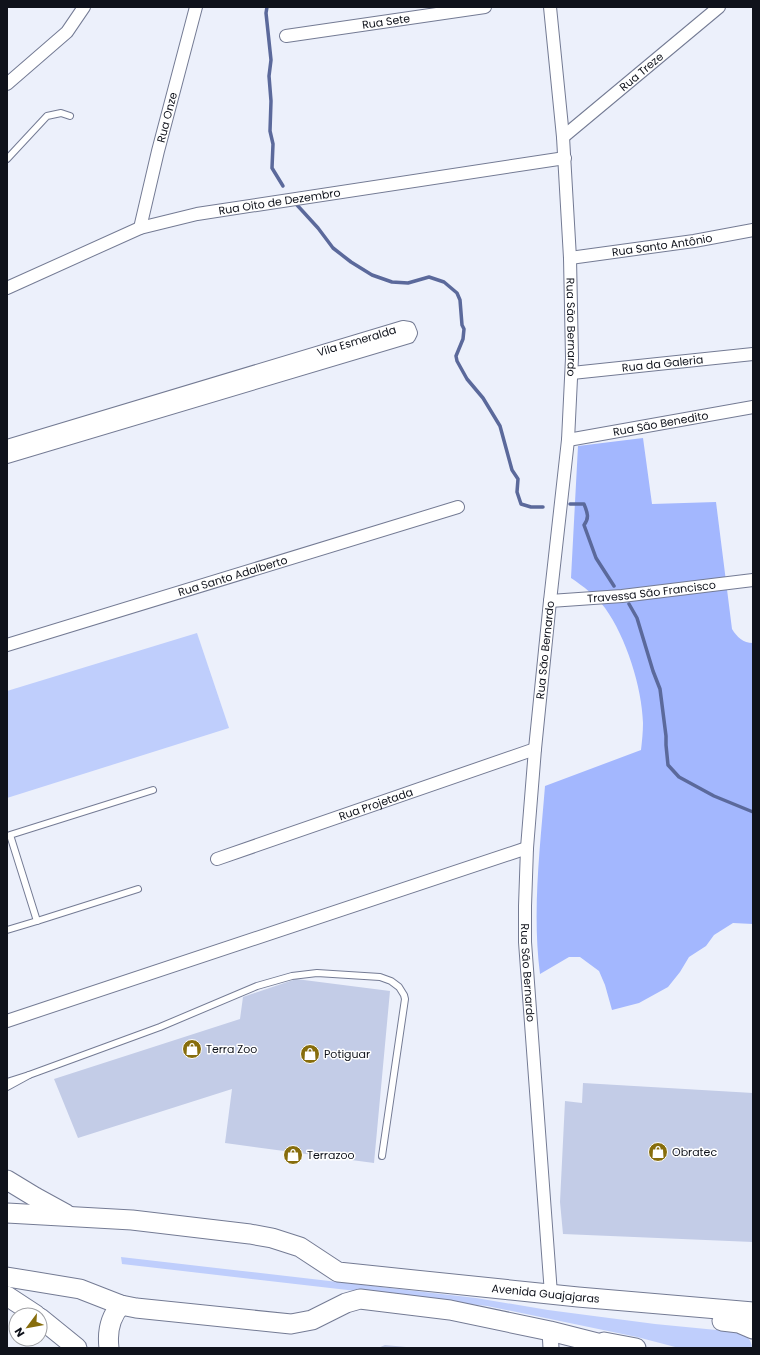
<svg xmlns="http://www.w3.org/2000/svg" width="760" height="1355" viewBox="0 0 760 1355" font-family="Poppins,sans-serif">
  <rect width="100%" height="100%" fill="#ecf0fb"/>
  <g fill="#bfcefc">
    <polygon points="197,633 229,728 7,798 7,691"/>
    <path d="M121,1257L476,1298L548,1310L655,1324L737,1332C746,1335 751,1338 752,1348H679L637,1337L487,1306L122,1264Z"/>
  </g>
  <path fill="#a3b7fe" d="M643,438L652,504L716,502L732,629C737,637 743,643 753,643V924L733,923L714,935L706,946L689,957L680,972L668,987L639,1003L612,1010L605,985L599,971L580,957H569L540,974C532,912 540,848 545,786L641,750C642,741 643,732 643,723C642,687 626,637 605,608C596,596 583,586 571,578L578,446Z"/>
  <g fill="none" stroke-linecap="round" stroke-linejoin="round">
    <g stroke="#5b699b" stroke-width="3.5">
      <polyline points="267,7 266,13 271,60 269,76 271,101 270,131 273,144 272,168 283,186"/>
      <polyline points="297,205 318,228 333,248 351,262 372,275 392,282 408,283 429,277 444,282 457,293 460,300 462,325 464,329 463,339 456,356 457,361 467,379 483,398 500,426 512,470 518,479 517,492 521,504 531,507 543,507"/>
      <path d="M570,504H584C587,512 590,517 584,525L596,558L614,586"/>
      <polyline points="629,604 637,618 653,671 660,689 666,736 666,745 668,765 679,777 714,796 753,812"/>
    </g>
  </g>
  <g fill="#c3cce7">
    <polygon points="296,979 390,991 374,1163 225,1143 232,1089 78,1138 54,1079 240,1019 243,997"/>
    <polygon points="583,1083 753,1093 753,1242 563,1234 560,1202 565,1101 582,1103"/>
    <polygon points="385,1345 406,1347 406,1348 378,1348"/>
  </g>
  <g fill="none" stroke-linecap="round" stroke-linejoin="round">
    <defs>
      <g id="service">
        <polyline points="7,159 47,116 61,113 70,116"/>
        <polyline points="37,921 138,889"/>
        <polyline points="7,930 37,921 10,835 153,790"/>
        <polyline points="29,1075 160,1027 257,986 292,976 317,973 380,977 391,981 399,987 404,995 405,999 382,1156"/>
        <polyline points="7,1082 29,1075 7,1087"/>
      </g>
      <g id="minor">
        <path id="s1" d="M550,7L563,137L570,258L572,358L568,440L550,601L535,749L527,848L525,906V942L551,1294"/>
        <path id="s2" d="M286,36L485,7"/>
        <polyline points="7,84 67,32 84,7"/>
        <path id="s3" d="M563,137L719,7"/>
        <path id="s4" d="M140,228L158,151L196,7"/>
        <path id="s5" d="M570,258L694,241L753,230"/>
        <path id="s6" d="M7,288L140,228L197,214L565,158"/>
        <path id="s7" d="M572,373L753,354"/>
        <path id="s8" d="M568,440L753,407"/>
        <path id="s9" d="M7,446L403,327L409,328L411,333L409,337L7,457"/>
        <path id="s10" d="M550,601L622,596L753,580"/>
        <path id="s11" d="M7,645L458,507"/>
        <path id="s12" d="M217,859L535,749"/>
        <polyline points="7,1021 527,848"/>
      </g>
      <polyline id="tertiary" points="550,1331 551,1348"/>
      <g id="primary">
        <polyline points="7,1180 35,1197 66,1214"/>
        <path id="s13" d="M7,1213L132,1220L250,1234L272,1238L300,1247L338,1272L578,1297L753,1312"/>
        <polyline points="7,1277 80,1289 121,1305 136,1308 291,1324 312,1320 346,1303 360,1299 450,1310 550,1331 617,1348"/>
        <polyline points="7,1296 36,1315"/>
        <polyline points="40,1318 77,1348"/>
        <polyline points="722,1321 739,1323 753,1329"/>
        <polyline points="604,1342 636,1348"/>
        <path d="M109,1348C107,1332 110,1317 121,1305"/>
      </g>
    </defs>
    <use href="#service" stroke="#747b94" stroke-width="8"/>
    <use href="#minor" stroke="#747b94" stroke-width="14"/>
    <use href="#tertiary" stroke="#747b94" stroke-width="17"/>
    <use href="#primary" stroke="#747b94" stroke-width="21"/>
    <use href="#service" stroke="#fff" stroke-width="6"/>
    <use href="#minor" stroke="#fff" stroke-width="12"/>
    <use href="#tertiary" stroke="#fff" stroke-width="15"/>
    <use href="#primary" stroke="#fff" stroke-width="19"/>
  </g>
  <defs>
    <symbol id="shop-disc" viewBox="-11 -11 22 22"><circle r="9.5" fill="#876d0c" stroke="#fff"/><path d="M-5-2.5h2.3a2.7 3.5 0 0 1 5.4 0H5L5.5 6h-11ZM-1.5-2.5h3a1.5 2.3 0 0 0-3 0Z" fill="#fff"/></symbol>
  </defs>
  <g fill-rule="evenodd">
    <use href="#shop-disc" x="181" y="1038" width="22" height="22"/>
    <use href="#shop-disc" x="299" y="1043" width="22" height="22"/>
    <use href="#shop-disc" x="647" y="1141" width="22" height="22"/>
    <use href="#shop-disc" x="282" y="1144" width="22" height="22"/>
  </g>
  <g text-anchor="middle" stroke-width="3" stroke-linejoin="round" paint-order="stroke">
    <g font-size="11" fill="#0f121b" stroke="#fff">
      <text dy="4" stroke="none"><textPath href="#s2" startOffset="101">Rua Sete</textPath></text>
      <text dy="4" stroke="none"><textPath href="#s3" startOffset="102">Rua Treze</textPath></text>
      <text dy="4" stroke="none"><textPath href="#s4" startOffset="114">Rua Onze</textPath></text>
      <text dy="4" stroke="none"><textPath href="#s6" startOffset="288">Rua Oito de Dezembro</textPath></text>
      <text dy="4" stroke="none"><textPath href="#s5" startOffset="93">Rua Santo Antônio</textPath></text>
      <text dy="4" stroke="none"><textPath href="#s1" startOffset="321">Rua São Bernardo</textPath></text>
      <text dy="4" stroke="none"><textPath href="#s9" startOffset="365">Vila Esmeralda</textPath></text>
      <text dy="4" stroke="none"><textPath href="#s7" startOffset="91">Rua da Galeria</textPath></text>
      <text dy="4" stroke="none"><textPath href="#s8" startOffset="94">Rua São Benedito</textPath></text>
      <text dy="4" stroke="none"><textPath href="#s11" startOffset="236">Rua Santo Adalberto</textPath></text>
      <text dy="4" stroke="none"><textPath href="#s10" startOffset="102">Travessa São Francisco</textPath></text>
      <text transform="translate(545 650) rotate(-84)" y="4">Rua São Bernardo</text>
      <text dy="4" stroke="none"><textPath href="#s12" startOffset="168">Rua Projetada</textPath></text>
      <text dy="4" stroke="none"><textPath href="#s1" startOffset="969">Rua São Bernardo</textPath></text>
      <text dy="4" stroke="none"><textPath href="#s13" startOffset="550">Avenida Guajajaras</textPath></text>
    </g>
    <g font-size="11" fill="#0f121b" stroke="#fff" text-anchor="start">
      <text x="206" y="1053">Terra Zoo</text>
      <text x="324" y="1058">Potiguar</text>
      <text x="672" y="1156">Obratec</text>
      <text x="307" y="1159">Terrazoo</text>
    </g>
  </g>
  <rect width="760" height="1355" fill="none" stroke="#0f121b" stroke-width="16"/>
  <g transform="translate(28 1327) rotate(238)"><circle r="19" fill="#ffffff" stroke="#9fa0a4"/>
  <path d="M0-3L7 15L0 10L-7 15Z" fill="#876d0c"/>
  <text y="-6" font-size="11" font-weight="bold" text-anchor="middle" fill="#0f121b">N</text>
  </g>
</svg>
